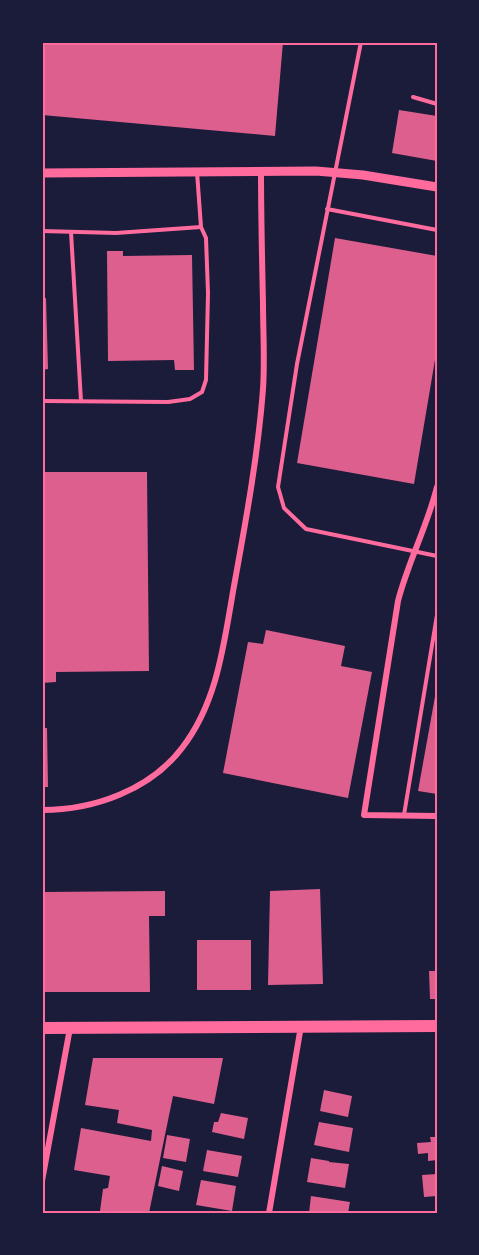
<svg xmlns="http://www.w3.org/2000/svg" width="479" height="1255" viewBox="0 0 479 1255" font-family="'Noto Sans',sans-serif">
  <rect width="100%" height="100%" fill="#1b1b3a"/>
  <g fill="#dd5f8e">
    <polygon points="43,42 283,42 275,136 42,115"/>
    <polygon points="399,110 437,116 437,161 392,153"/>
    <polygon points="335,238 437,256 437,348 414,484 297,463"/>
    <polygon points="107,251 123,251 123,256 192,255 194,370 175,370 174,360 108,361"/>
    <polygon points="42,298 46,298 48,369 42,370"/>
    <polygon points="42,472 147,472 149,671 56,672 56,682 42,683"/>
    <polygon points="266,630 345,646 341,666 372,672 348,798 223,773 248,642 263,644"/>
    <polygon points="436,691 437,691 437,794 418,791"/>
    <polygon points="42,728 47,728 48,787 42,787"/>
    <polygon points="320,889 323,984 268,985 270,891"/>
    <polygon points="165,891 165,916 149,916 150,992 42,992 42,892"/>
    <rect x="197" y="940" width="54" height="50"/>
    <polygon points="429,971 437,971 437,999 430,999"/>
    <polygon points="93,1058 223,1058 214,1104 173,1096 149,1213 103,1213 100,1211 103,1189 108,1188 110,1176 74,1170 81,1128 151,1141 152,1130 117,1123 119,1110 85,1105"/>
    <polygon points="324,1090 352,1096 348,1117 320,1111"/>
    <polygon points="221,1113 248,1118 244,1139 212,1132 214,1122 218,1122"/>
    <polygon points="319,1122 353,1128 349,1152 314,1145"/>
    <polygon points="167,1135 190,1139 186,1162 163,1158"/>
    <polygon points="430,1137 437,1137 437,1160 428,1161 428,1153 418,1154 417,1143 431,1142"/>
    <polygon points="207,1150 242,1156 238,1177 203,1171"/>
    <polygon points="311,1158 329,1161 329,1162 349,1164 345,1188 307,1182"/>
    <polygon points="162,1166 183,1171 179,1191 158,1186"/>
    <polygon points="437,1174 437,1196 424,1197 422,1175"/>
    <polygon points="201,1180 236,1186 232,1211 196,1205"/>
    <polygon points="311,1196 350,1202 348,1213 309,1213"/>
  </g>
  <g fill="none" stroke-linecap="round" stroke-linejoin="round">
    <g stroke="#ff6b9d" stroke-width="4">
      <polyline points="361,42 297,364 278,487 284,508 306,529 437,556"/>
      <polyline points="413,97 437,104"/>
      <polyline points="327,209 437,230"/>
      <polyline points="42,231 116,233 201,227"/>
      <polyline points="71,232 81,401"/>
      <polyline points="42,401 168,402 190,399 202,392 206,380 208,293 206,238 201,227 197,172"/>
      <polyline points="404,815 437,615"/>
    </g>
    <g stroke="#ff6b9d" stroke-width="6">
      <path d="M437,487C427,527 408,562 398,601L364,815L437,816"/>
      <path d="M42,810C94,810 150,790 182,748C218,702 224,642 234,586C246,520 258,455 263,389C265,360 263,331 263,303C262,259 261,215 261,171"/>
      <polyline points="42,1181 70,1028"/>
      <polyline points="269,1213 301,1026"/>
    </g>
    <polyline stroke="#ff6b9d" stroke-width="9" points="42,173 316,171 363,175 437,187"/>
    <polyline stroke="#ff6b9d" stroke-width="12" points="42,1028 437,1026"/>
  </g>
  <rect width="479" height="1255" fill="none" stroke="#1b1b3a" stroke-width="87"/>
  <rect x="44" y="44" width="392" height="1168" fill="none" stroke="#ff6b9d" stroke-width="2"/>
</svg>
